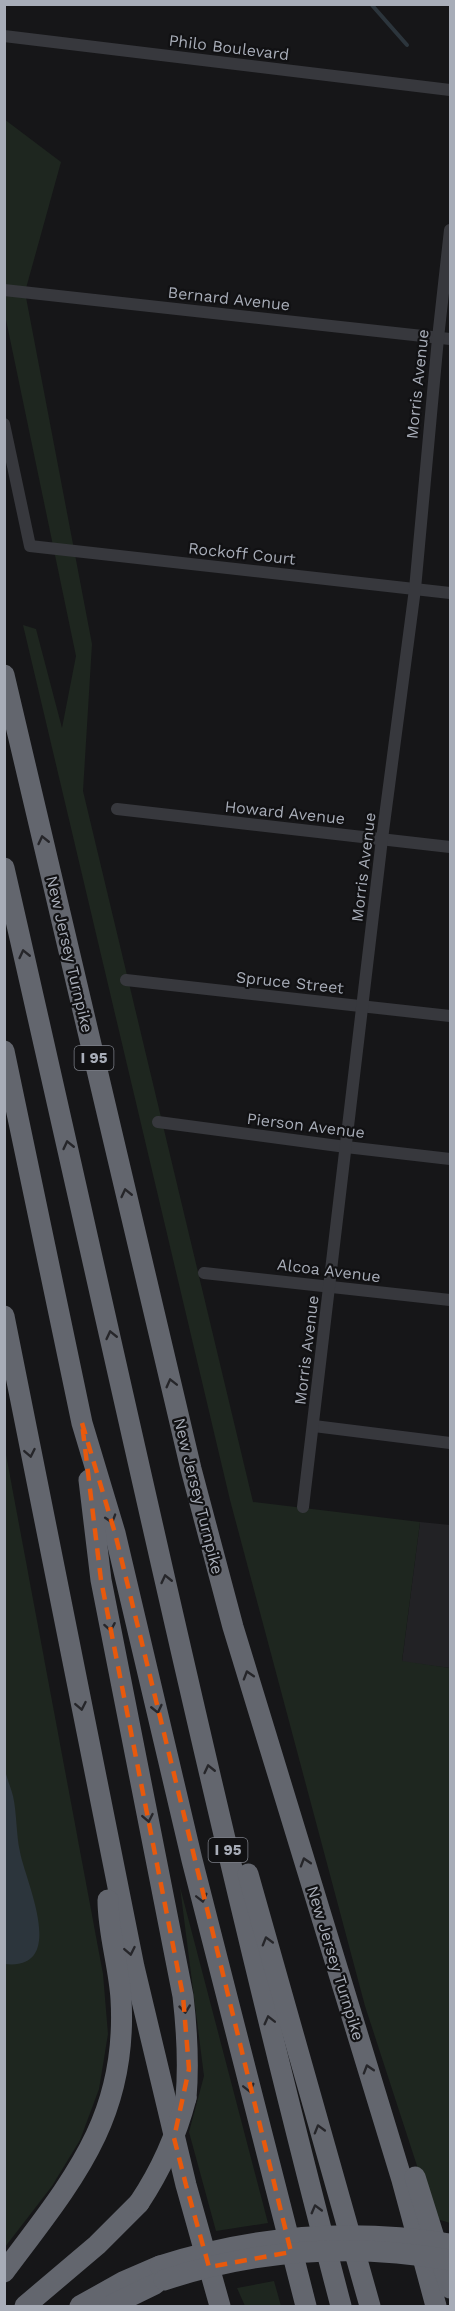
<svg xmlns="http://www.w3.org/2000/svg" width="455" height="2311" viewBox="0 0 455 2311" font-family="'Work Sans',sans-serif">
  <rect width="100%" height="100%" fill="#161618"/>
  <polygon fill="#222225" points="420,1522 450,1525 450,1668 402,1662"/>
  <g fill="#1e261f">
    <polygon points="4,119 61,162 25,292 92,644 83,791 253,1502 420,1522 402,1661 450,1668 450,2223 434,2218 365,2006 230,1500 23,625 36,629 62,728 76,656 5,315"/>
    <polygon points="4,1444 103,1974 108,2034 99,2089 80,2140 52,2186 5,2247"/>
    <polygon points="180,1887 268,2223 216,2231 189,2132 204,2076"/>
    <polygon points="274,2281 281,2306 245,2306 237,2288"/>
  </g>
  <path fill="#2c353c" d="M5,1770C7,1779 11,1788 13,1796C17,1814 16,1834 20,1852C25,1880 69,1971 5,1964Z"/>
  <g fill="none" stroke-linecap="round" stroke-linejoin="round">
    <polyline stroke="#2c353c" stroke-width="4" points="371,4 407,45"/>
    <g stroke="#37383d" stroke-width="12">
      <polyline points="4,36 450,90"/>
      <polyline points="4,290 450,339"/>
      <polyline points="4,424 30,546 450,593"/>
      <polyline points="117,809 450,847"/>
      <polyline points="126,980 450,1016"/>
      <polyline points="158,1122 346,1147 450,1159"/>
      <polyline points="204,1273 450,1300"/>
      <polyline points="314,1426 450,1443"/>
      <polyline points="303,1507 382,839 415,589 438,338 450,230"/>
    </g>
    <g stroke="#63666e" stroke-width="21">
      <polyline points="4,675 191,1469 233,1627 402,2180 436,2306"/>
      <path d="M4,868C114,1348 216,1830 341,2306"/>
      <polyline points="4,1051 82,1423 115,1533 192,1860 306,2306"/>
      <polyline points="4,1316 134,1967 186,2185 220,2306"/>
      <path d="M89,1480L101,1580L183,1996C187,2031 189,2063 186,2098"/>
      <polyline points="248,1874 370,2306"/>
      <polyline points="415,2177 450,2288"/>
      <path d="M4,2272C71,2182 128,2119 121,1999C119,1966 108,1933 108,1900"/>
      <polyline points="25,2306 97,2245 139,2203"/>
      <polyline points="80,2306 123,2282 160,2266"/>
      <polyline points="110,2306 155,2284"/>
    </g>
    <g stroke="#63666e" stroke-width="21">
      <path d="M139,2203C161,2170 176,2137 186,2098"/>
      <path d="M160,2266C256,2235 351,2228 450,2244"/>
      <path d="M164,2280C258,2249 353,2243 450,2260"/>
    </g>
  </g>
  <defs><path id="oneway-chevron" d="M-2-3.5L2.5 0L-2 3.5" fill="none" stroke-width="1.6" stroke-linecap="round" stroke-linejoin="round" transform="scale(1.5)"/></defs>
  <g stroke="#26262a">
    <use href="#oneway-chevron" transform="translate(43 840) rotate(-103)"/>
    <use href="#oneway-chevron" transform="translate(24 954) rotate(-103)"/>
    <use href="#oneway-chevron" transform="translate(68 1145) rotate(-103)"/>
    <use href="#oneway-chevron" transform="translate(126 1193) rotate(-103)"/>
    <use href="#oneway-chevron" transform="translate(111 1335) rotate(-103)"/>
    <use href="#oneway-chevron" transform="translate(171 1383) rotate(-104)"/>
    <use href="#oneway-chevron" transform="translate(30 1453) rotate(79)"/>
    <use href="#oneway-chevron" transform="translate(111 1519) rotate(73)"/>
    <use href="#oneway-chevron" transform="translate(166 1579) rotate(-103)"/>
    <use href="#oneway-chevron" transform="translate(110 1627) rotate(80)"/>
    <use href="#oneway-chevron" transform="translate(248 1675) rotate(-107)"/>
    <use href="#oneway-chevron" transform="translate(81 1706) rotate(79)"/>
    <use href="#oneway-chevron" transform="translate(157 1709) rotate(77)"/>
    <use href="#oneway-chevron" transform="translate(209 1769) rotate(-103)"/>
    <use href="#oneway-chevron" transform="translate(148 1818) rotate(79)"/>
    <use href="#oneway-chevron" transform="translate(305 1862) rotate(-107)"/>
    <use href="#oneway-chevron" transform="translate(202 1898) rotate(76)"/>
    <use href="#oneway-chevron" transform="translate(267 1941) rotate(-106)"/>
    <use href="#oneway-chevron" transform="translate(130 1951) rotate(79)"/>
    <use href="#oneway-chevron" transform="translate(185 2009) rotate(84)"/>
    <use href="#oneway-chevron" transform="translate(269 2020) rotate(-104)"/>
    <use href="#oneway-chevron" transform="translate(368 2069) rotate(-107)"/>
    <use href="#oneway-chevron" transform="translate(249 2088) rotate(76)"/>
    <use href="#oneway-chevron" transform="translate(319 2129) rotate(-106)"/>
    <use href="#oneway-chevron" transform="translate(316 2209) rotate(-105)"/>
  </g>
  <path fill="none" stroke="#e8590c" stroke-width="4.5" stroke-dasharray="12 8" stroke-linejoin="round" d="M82,1423L115,1533L291,2252L209,2267L186,2185L174,2138L189,2069L183,1996L101,1580Z"/>
  <g text-anchor="middle" stroke-width="4.5" stroke-linejoin="round" paint-order="stroke">
    <g fill="#111113" stroke="#7b7e86" stroke-width="1.5">
      <rect x="74.5" y="1046" width="39" height="24" rx="4.5"/>
      <rect x="208.5" y="1838" width="39" height="24" rx="4.5"/>
    </g>
    <g font-size="15" font-weight="bold" fill="#a8adb8">
      <text x="94" y="1063">I 95</text>
      <text x="228" y="1855">I 95</text>
    </g>
    <g font-size="16" fill="#a8adb8" stroke="#111113">
      <text transform="translate(229 47) rotate(7)" y="6">Philo Boulevard</text>
      <text transform="translate(229 298) rotate(6)" y="6">Bernard Avenue</text>
      <text transform="translate(417 384) rotate(-84)" y="6">Morris Avenue</text>
      <text transform="translate(242 553) rotate(6)" y="6">Rockoff Court</text>
      <text transform="translate(285 812) rotate(6)" y="6">Howard Avenue</text>
      <text transform="translate(363 867) rotate(-83)" y="6">Morris Avenue</text>
      <text transform="translate(70 954) rotate(77)" y="6">New Jersey Turnpike</text>
      <text transform="translate(290 982) rotate(6)" y="6">Spruce Street</text>
      <text transform="translate(306 1125) rotate(7)" y="6">Pierson Avenue</text>
      <text transform="translate(329 1270) rotate(7)" y="6">Alcoa Avenue</text>
      <text transform="translate(306 1350) rotate(-83)" y="6">Morris Avenue</text>
      <text transform="translate(199 1496) rotate(76)" y="6">New Jersey Turnpike</text>
      <text transform="translate(336 1963) rotate(73)" y="6">New Jersey Turnpike</text>
    </g>
  </g>
  <rect width="455" height="2311" fill="none" stroke="#a8adb8" stroke-width="12"/>
</svg>
